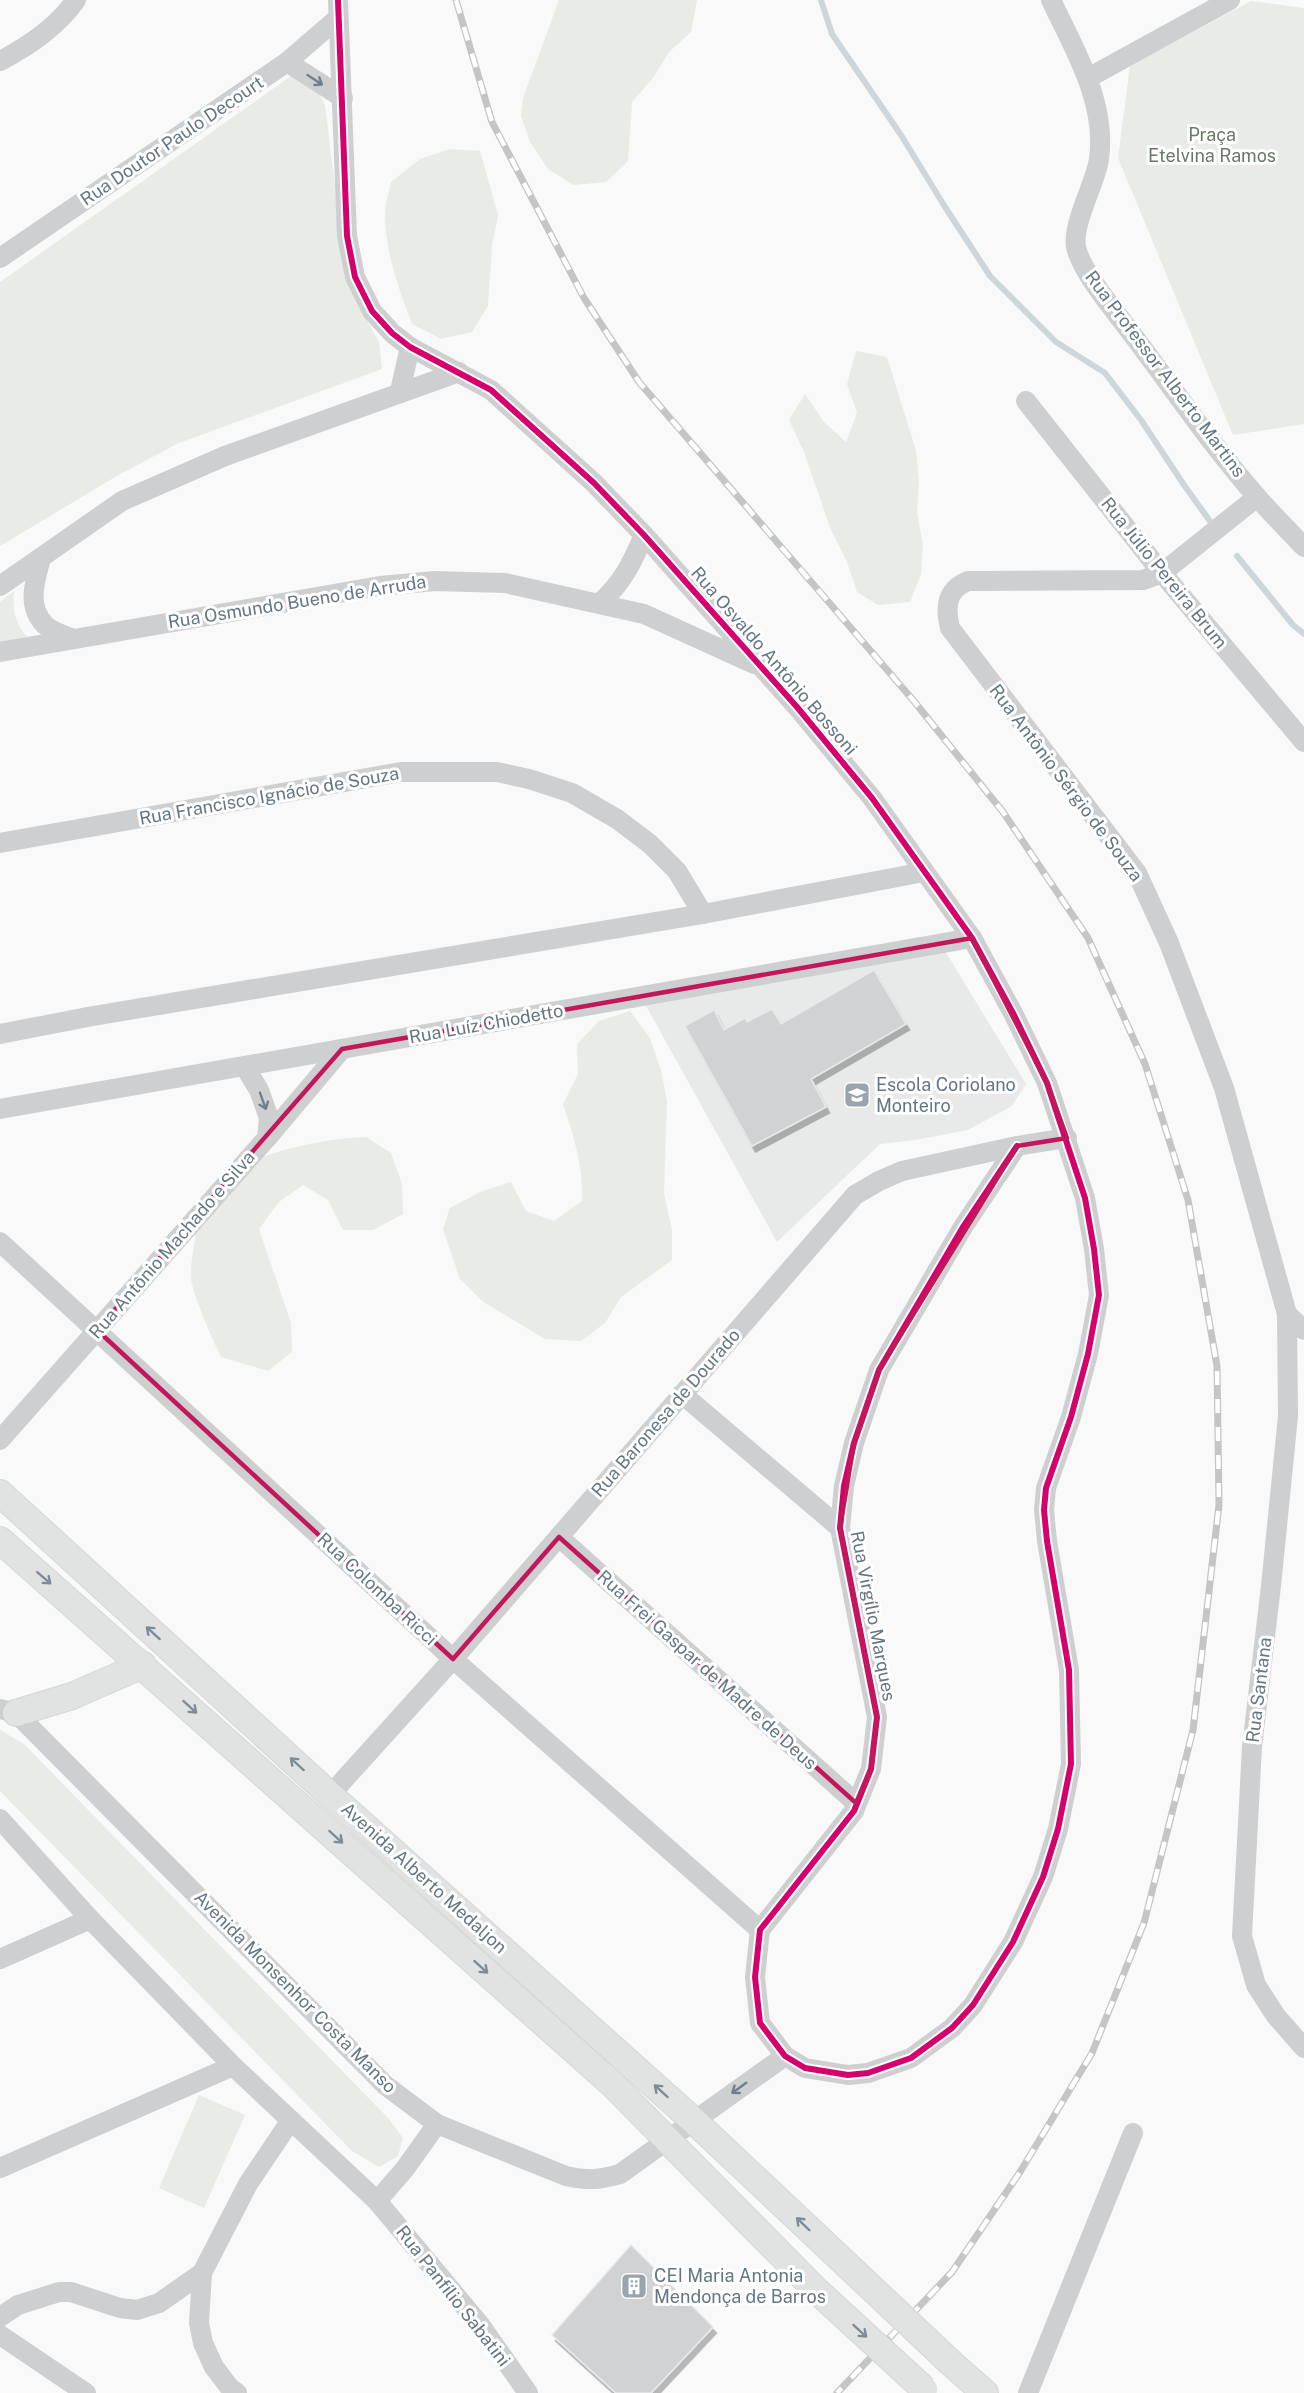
<svg xmlns="http://www.w3.org/2000/svg" width="1304" height="2393" viewBox="0 0 1304 2393" font-family="'Public Sans',sans-serif">
  <defs>
    <filter id="shadow"><feDropShadow dx="3.5" dy="6" stdDeviation="0" flood-color="#0004"/></filter>
  </defs>
  <rect width="100%" height="100%" fill="#f9f9f9"/>
  <polygon fill="#e8e9e9" points="945,951 1026,1084 1012,1106 968,1130 915,1140 880,1144 777,1242 645,1004"/>
  <g fill="#e8ebe6">
    <polygon points="559,0 697,0 691,32 669,52 653,78 632,102 628,161 606,182 574,185 548,169 530,142 521,116 523,98"/>
    <polygon points="1251,1 1304,8 1304,424 1233,435 1118,158 1130,66"/>
    <polygon points="291,76 314,83 325,105 335,186 339,245 351,291 379,342 382,369 179,443 120,474 0,546 0,282"/>
    <path d="M450,149L480,151L498,215L492,246L488,306L472,332L441,339L412,324C399,289 385,252 385,214C385,204 389,192 391,182L420,159Z"/>
    <polygon points="856,351 887,357 916,451 919,483 917,513 923,544 921,574 910,602 878,605 857,592 847,562 831,530 804,452 789,420 805,394 823,421 846,442 857,413 847,384"/>
    <path d="M14,591C12,610 15,623 27,637L0,643V602Z"/>
    <path d="M630,1011L650,1038L661,1070L667,1102L664,1193L672,1230V1260L621,1297L605,1323L581,1341L545,1339L482,1301L460,1279L443,1229L450,1208L480,1192L511,1182L526,1211L554,1221L582,1201C583,1166 574,1136 563,1104L578,1074L577,1044L599,1021Z"/>
    <path d="M366,1137L391,1153L402,1184L403,1214L373,1230H343L328,1200L303,1185L279,1202L259,1229L291,1323L292,1352L268,1371L221,1357C211,1336 196,1302 191,1280C189,1266 201,1195 211,1186C242,1155 323,1138 366,1137Z"/>
    <polygon points="0,1730 24,1744 389,2119 403,2138 398,2156 379,2167 352,2151 0,1791"/>
    <polygon points="199,2095 245,2115 204,2208 159,2188"/>
  </g>
  <g fill="none" stroke-linecap="round" stroke-linejoin="round">
    <g stroke="#ced6d9" stroke-width="6">
      <polyline points="821,0 832,34 901,135 945,207 990,276 1056,342 1105,373 1141,420 1184,485 1212,524"/>
      <polyline points="1237,556 1293,625 1304,634"/>
    </g>
  </g>
  <g fill="#d0d2d3" stroke="#e8e8e8" stroke-width="1.5" filter="url(#shadow)">
    <polygon points="874,970 906,1024 811,1079 826,1107 752,1146 685,1026 714,1010 724,1030 745,1018 747,1022 772,1009 781,1024"/>
    <polygon points="631,2245 713,2327 651,2393 616,2393 552,2335"/>
  </g>
  <g fill="none" stroke-linecap="round" stroke-linejoin="round">
    <defs>
      <g id="major">
        <polyline points="0,1493 330,1795 694,2121 846,2264"/>
        <polyline points="0,1540 611,2083 817,2291"/>
        <polyline points="16,1713 72,1696 143,1665"/>
        <polyline points="951,2363 985,2393"/>
      </g>
    </defs>
    <use href="#major" stroke="#d5d6d7" stroke-width="28"/>
    <g stroke="#cecfd0" stroke-width="20">
      <polyline points="338,0 347,236 355,277 372,311 392,333 410,347 491,390 594,483 644,535 797,707 872,798 972,938 1014,1015 1047,1083 1085,1198 1094,1249 1099,1295 1088,1354 1071,1417 1046,1488 1044,1510 1047,1541 1069,1670 1071,1764 1058,1829 1043,1877 1013,1942 973,2005 952,2028 911,2058 868,2073 848,2075 805,2068 785,2056 760,2023 755,1977 760,1930 854,1811 871,1769 877,1717 840,1528 844,1486 854,1443 879,1370 963,1227 1017,1146"/>
      <path d="M1051,0C1074,49 1107,102 1099,159C1096,183 1069,228 1077,251C1087,280 1117,313 1135,338C1175,391 1213,447 1257,497C1272,514 1288,530 1304,547"/>
      <path d="M0,61C29,46 57,27 76,0"/>
      <polyline points="287,62 343,98"/>
      <polyline points="1088,78 1230,0"/>
      <polyline points="0,258 287,62 338,18"/>
      <polyline points="400,391 410,347"/>
      <polyline points="1026,401 1162,573 1304,742"/>
      <path d="M1257,497L1162,573L1143,580L968,581C946,590 945,607 950,628L1137,873L1169,943L1224,1088L1287,1314L1304,1330"/>
      <path d="M41,558C35,581 26,606 45,625C51,631 63,635 71,638"/>
      <polyline points="0,586 122,501 225,456 459,372"/>
      <path d="M600,603C623,582 632,563 644,535"/>
      <polyline points="0,652 380,586 435,581 505,583 644,614 754,664"/>
      <polyline points="0,843 401,772 497,772 529,779 572,793 617,819 650,844 677,871 703,914"/>
      <polyline points="0,1034 93,1016 703,914 924,872"/>
      <polyline points="245,1067 259,1090 269,1118 267,1138"/>
      <polyline points="0,1109 972,938"/>
      <polyline points="0,1242 453,1659 760,1930"/>
      <polyline points="1287,1314 1288,1416 1271,1586 1252,1747 1242,1936 1256,1985 1276,2016 1304,2048"/>
      <polyline points="682,1394 840,1528"/>
      <polyline points="0,1440 267,1138 342,1049"/>
      <polyline points="559,1537 856,1803"/>
      <path d="M0,1709L16,1713L385,2085L437,2124L566,2176C588,2181 598,2180 620,2174L785,2056"/>
      <polyline points="330,1795 453,1659 855,1195 879,1181 902,1171 1017,1146 1067,1138"/>
      <polyline points="0,1819 90,1919 233,2066 377,2201 481,2326 528,2393"/>
      <polyline points="0,1959 90,1919"/>
      <polyline points="0,2168 233,2066"/>
      <polyline points="377,2201 404,2170 437,2124"/>
      <polyline points="0,2317 18,2305 59,2292 71,2292 120,2308 137,2310 159,2303 202,2273"/>
      <polyline points="0,2335 86,2393"/>
      <polyline points="237,2393 230,2388 214,2367 203,2343 199,2323 202,2273 248,2184 291,2120"/>
      <polyline points="1028,2393 1133,2133"/>
    </g>
    <use href="#major" stroke="#e1e2e2" stroke-width="26"/>
    <defs>
      <polyline id="rail" points="456,0 492,122 584,298 639,382 913,700 1003,812 1088,938 1145,1064 1188,1200 1217,1366 1219,1505 1193,1730 1144,1923 1092,2053 1020,2172 952,2272 837,2393"/>
    </defs>
    <use href="#rail" stroke="#c3c5c6" stroke-width="7"/>
    <use href="#rail" stroke="#fff" stroke-width="4.5" stroke-dasharray="14" stroke-linecap="butt"/>
    <defs>
      <g id="major-bridge">
        <polyline points="846,2264 951,2363"/>
        <polyline points="817,2291 924,2389"/>
      </g>
    </defs>
    <use href="#major-bridge" stroke="#d5d6d7" stroke-width="28" stroke-linecap="butt"/>
    <use href="#major-bridge" stroke="#e1e2e2" stroke-width="26"/>
    <defs>
      <polyline id="cycleway" points="338,0 347,236 355,277 372,311 392,333 410,347 491,390 594,483 644,535 797,707 872,798 972,938 1014,1015 1047,1083 1085,1198 1094,1249 1099,1295 1088,1354 1071,1417 1046,1488 1044,1510 1047,1541 1069,1670 1071,1764 1058,1829 1043,1877 1013,1942 973,2005 952,2028 911,2058 868,2073 848,2075 805,2068 785,2056 760,2023 755,1977 760,1930 854,1811 871,1769 877,1717 840,1528 844,1486 854,1443 879,1370 963,1227 1017,1146"/>
    </defs>
    <use href="#cycleway" stroke="#fff" stroke-width="10"/>
    <use href="#cycleway" stroke="#d6006c" stroke-width="6"/>
  </g>
  <defs><path id="oneway-shaft" d="M-6 0H5M1.5-3L5.5 0L1.5 3" fill="none" stroke-width="1.6" stroke-linecap="round" stroke-linejoin="round" transform="scale(1.5)"/></defs>
  <g stroke="#707f8b">
    <use href="#oneway-shaft" transform="translate(315 80) rotate(33)"/>
    <use href="#oneway-shaft" transform="translate(263 1101) rotate(70)"/>
    <use href="#oneway-shaft" transform="translate(739 2088) rotate(144)"/>
  </g>
  <g stroke="#7e8c96">
    <use href="#oneway-shaft" transform="translate(44 1578) rotate(41)"/>
    <use href="#oneway-shaft" transform="translate(153 1633) rotate(-138)"/>
    <use href="#oneway-shaft" transform="translate(190 1707) rotate(42)"/>
    <use href="#oneway-shaft" transform="translate(297 1764) rotate(-138)"/>
    <use href="#oneway-shaft" transform="translate(336 1837) rotate(42)"/>
    <use href="#oneway-shaft" transform="translate(481 1967) rotate(42)"/>
    <use href="#oneway-shaft" transform="translate(661 2091) rotate(-138)"/>
    <use href="#oneway-shaft" transform="translate(803 2224) rotate(-136)"/>
    <use href="#oneway-shaft" transform="translate(860 2331) rotate(42)"/>
  </g>
  <path fill="none" stroke="#c2185b" stroke-width="4.5" stroke-linejoin="round" d="M972,938L1047,1083L1067,1138L1017,1146L879,1370L854,1443L840,1528L877,1717L871,1769L856,1803L559,1537L453,1659L97,1330L342,1049Z"/>
  <defs>
    <symbol id="school-square" viewBox="-11 -11 22 22"><rect x="-9" y="-9" width="18" height="18" rx="4" fill="#99a4ac" stroke="#fff"/><path d="M0-5L7-2L0 1L-7-2ZM-4 1L0 2.5L4 1V4Q0 6-4 4Z" fill="#fff"/></symbol>
    <symbol id="building-square" viewBox="-11 -11 22 22"><rect x="-9" y="-9" width="18" height="18" rx="4" fill="#99a4ac" stroke="#fff"/><path d="M-4-6H4V6H1V3H-1V6H-4ZM-2.5-4.3h1.7v1.8h-1.7ZM.8-4.3h1.7v1.8H.8ZM-2.5-1h1.7V.8h-1.7ZM.8-1h1.7V.8H.8Z" fill="#fff"/></symbol>
  </defs>
  <g fill-rule="evenodd">
    <use href="#school-square" x="842" y="1080" width="30" height="30"/>
    <use href="#building-square" x="619" y="2271" width="30" height="30"/>
  </g>
  <g text-anchor="middle" stroke-width="6" stroke-linejoin="round" paint-order="stroke">
    <g font-size="18" fill="#687a64" stroke="#fff">
      <text x="1212" y="141">Praça<tspan x="1212" dy="21">Etelvina Ramos</tspan></text>
    </g>
    <g font-size="18" fill="#657683" stroke="#fff">
      <text transform="translate(172 141) rotate(-34)" y="6">Rua Doutor Paulo Decourt</text>
      <text transform="translate(1165 374) rotate(53)" y="6">Rua Professor Alberto Martins</text>
      <text transform="translate(1164 573) rotate(51)" y="6">Rua Júlio Pereira Brum</text>
      <text transform="translate(297 602) rotate(-9)" y="6">Rua Osmundo Bueno de Arruda</text>
      <text transform="translate(774 661) rotate(49)" y="6">Rua Osvaldo Antônio Bossoni</text>
      <text transform="translate(1066 783) rotate(53)" y="6">Rua Antônio Sérgio de Souza</text>
      <text transform="translate(269 796) rotate(-10)" y="6">Rua Francisco Ignácio de Souza</text>
      <text transform="translate(486 1024) rotate(-10)" y="6">Rua Luíz Chiodetto</text>
      <text transform="translate(172 1245) rotate(-49)" y="6">Rua Antônio Machado e Silva</text>
      <text transform="translate(666 1413) rotate(-49)" y="6">Rua Baronesa de Dourado</text>
      <text transform="translate(377 1589) rotate(43)" y="6">Rua Colomba Ricci</text>
      <text transform="translate(873 1616) rotate(79)" y="6">Rua Virgílio Marques</text>
      <text transform="translate(707 1670) rotate(42)" y="6">Rua Frei Gaspar de Madre de Deus</text>
      <text transform="translate(1259 1690) rotate(-83)" y="6">Rua Santana</text>
      <text transform="translate(424 1878) rotate(42)" y="6">Avenida Alberto Medaljon</text>
      <text transform="translate(295 1992) rotate(45)" y="6">Avenida Monsenhor Costa Manso</text>
      <text transform="translate(453 2296) rotate(52)" y="6">Rua Panfílio Sabatini</text>
    </g>
    <g font-size="18" fill="#657683" stroke="#fff" text-anchor="start">
      <text x="876" y="1091">Escola Coriolano<tspan x="876" dy="21">Monteiro</tspan></text>
      <text x="654" y="2282">CEI Maria Antonia<tspan x="654" dy="21">Mendonça de Barros</tspan></text>
    </g>
  </g>
</svg>
